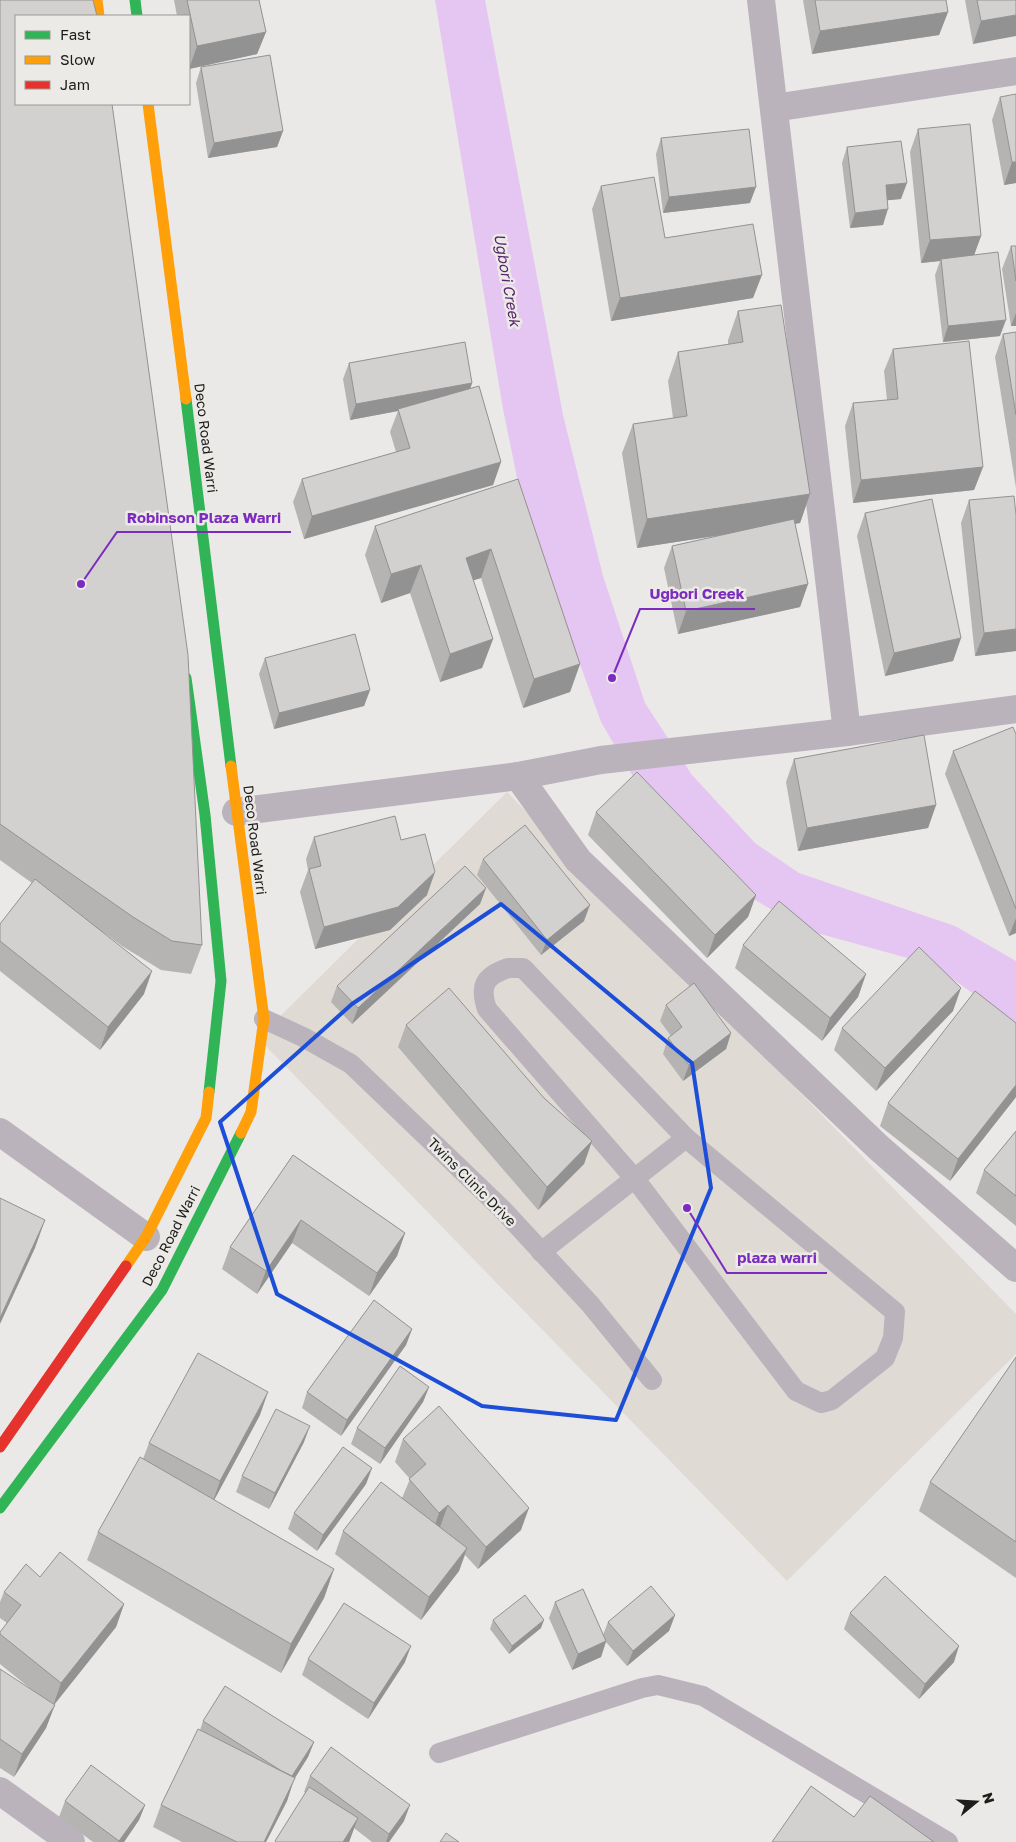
<svg xmlns="http://www.w3.org/2000/svg" width="1016" height="1842" viewBox="0 0 1016 1842" font-family="'Golos Text',sans-serif">
  <rect width="100%" height="100%" fill="#ebe9e7"/>
  <polygon fill="#dfdad4" points="507,792 1016,1314 1016,1354 787,1581 258,1038"/>
  <polygon fill="#e5c5f2" points="435,0 485,0 563,415 603,576 645,703 692,775 755,843 799,873 955,926 1016,961 1016,1024 933,965 806,930 740,891 645,797 601,722 523,507 503,409"/>
  <g fill="none" stroke-linecap="round" stroke-linejoin="round">
    <g stroke="#bab3bc" stroke-width="20">
      <path d="M508,968H523L686,1138L895,1312L893,1338L885,1358L832,1400L821,1403L796,1391L635,1179L487,1009C479,985 485,976 508,968Z"/>
      <polyline points="264,1019 303,1037 351,1064 503,1210 590,1304 652,1380"/>
      <polyline points="541,1252 686,1138"/>
      <polyline points="439,1753 642,1688 658,1685 703,1696 948,1842"/>
    </g>
    <g stroke="#bab3bc" stroke-width="28">
      <polyline points="761,0 847,732"/>
      <polyline points="774,108 1016,71"/>
      <polyline points="518,776 578,860 878,1147 1016,1268"/>
      <polyline points="236,812 518,776 601,760 847,732 1016,709"/>
      <polyline points="0,1132 146,1237"/>
      <polyline points="0,1791 71,1842"/>
    </g>
    <g stroke="#30b455" stroke-width="11">
      <polyline points="135,0 137,16"/>
      <polyline points="186,399 231,766"/>
      <polyline points="186,678 205,815 221,981 209,1092"/>
      <polyline points="0,1508 162,1290 241,1133"/>
    </g>
    <g stroke="#ff9f0a" stroke-width="11">
      <polyline points="97,0 99,16"/>
      <polyline points="148,104 186,399"/>
      <polyline points="231,766 264,1019 251,1112 241,1133"/>
      <polyline points="126,1266 146,1237 206,1118 209,1092"/>
    </g>
    <polyline stroke="#e5322d" stroke-width="11" points="0,1447 126,1266"/>
  </g>
  <g fill="#b5b4b3">
    <polygon points="0,0 202,945 191,974 161,970 122,946 103,932 144,994 100,1050 0,971 0,924 32,883 0,860"/>
    <polygon points="174,0 259,0 266,32 257,54 189,69 189,16 177,16"/>
    <polygon points="803,0 946,0 948,12 939,35 812,54"/>
    <polygon points="965,0 1016,0 973,44"/>
    <polygon points="201,67 283,131 277,147 208,158 196,83"/>
    <polygon points="1000,97 1016,183 1004,185 992,120"/>
    <polygon points="918,129 981,236 974,255 1000,336 943,342 935,275 940,261 921,263 910,152"/>
    <polygon points="661,138 750,203 663,213 656,154"/>
    <polygon points="847,147 901,199 887,200 883,225 850,228 842,163"/>
    <polygon points="601,186 665,238 753,298 611,321 592,209"/>
    <polygon points="1011,246 1016,246 1016,326 1011,326 1002,269"/>
    <polygon points="738,311 810,494 800,523 795,524 808,584 800,607 678,634 664,568 672,546 721,535 637,548 622,453 633,424 673,418 668,381 678,352 728,345 728,340"/>
    <polygon points="1016,332 1016,488 995,357 1003,334"/>
    <polygon points="893,349 983,467 974,490 853,503 845,426 853,403 887,400 884,371"/>
    <polygon points="349,363 472,383 470,389 501,462 493,485 304,539 293,502 302,479 396,452 390,432 398,411 350,420 343,379"/>
    <polygon points="518,479 580,664 570,692 523,708 481,578 473,580 493,639 482,668 440,682 410,593 381,603 365,555 375,526"/>
    <polygon points="969,500 1016,651 975,656 961,523"/>
    <polygon points="865,513 961,638 953,661 885,676 857,536"/>
    <polygon points="265,658 370,690 364,706 274,729 259,674"/>
    <polygon points="1016,734 1016,933 1009,936 945,774 953,751"/>
    <polygon points="794,759 936,805 928,828 798,851 786,782"/>
    <polygon points="596,812 756,895 748,917 707,958 588,835"/>
    <polygon points="314,837 401,840 427,895 390,930 315,949 300,892 308,870 306,859"/>
    <polygon points="483,859 584,921 541,955 477,875"/>
    <polygon points="486,888 480,904 352,1024 331,1002 337,986"/>
    <polygon points="743,945 866,974 858,997 822,1041 735,968"/>
    <polygon points="666,1005 731,1033 726,1049 683,1081 663,1054 668,1038 671,1036 660,1021"/>
    <polygon points="953,1011 876,1091 834,1050 842,1028"/>
    <polygon points="1016,1023 1016,1097 950,1181 880,1126 888,1103"/>
    <polygon points="406,1025 544,1098 592,1141 584,1164 538,1210 398,1047"/>
    <polygon points="1016,1131 1016,1226 976,1193 984,1170"/>
    <polygon points="293,1155 405,1233 397,1256 369,1296 292,1243 257,1294 222,1269 230,1247"/>
    <polygon points="412,1329 406,1345 341,1436 302,1408 307,1392"/>
    <polygon points="1016,1357 1016,1578 919,1511 930,1482"/>
    <polygon points="429,1387 423,1402 380,1464 351,1444 357,1428"/>
    <polygon points="260,1415 214,1500 334,1569 324,1598 281,1673 87,1560 98,1532 143,1459 149,1443"/>
    <polygon points="403,1439 521,1530 478,1569 465,1555 459,1571 421,1620 335,1554 343,1531 402,1498 410,1479 395,1462"/>
    <polygon points="304,1442 269,1509 236,1492 242,1476"/>
    <polygon points="372,1468 366,1484 317,1551 288,1529 294,1513"/>
    <polygon points="40,1577 124,1604 116,1627 54,1705 46,1728 14,1777 0,1768 0,1669 37,1694 0,1664 0,1632 7,1623 0,1618 0,1602 4,1592"/>
    <polygon points="555,1602 603,1635 608,1622 675,1615 669,1631 627,1666 606,1642 601,1657 572,1670 549,1618"/>
    <polygon points="850,1613 954,1662 919,1699 844,1629"/>
    <polygon points="493,1620 541,1628 509,1654 490,1629"/>
    <polygon points="308,1659 405,1662 368,1719 302,1675"/>
    <polygon points="203,1721 314,1742 308,1757 294,1780 287,1801 266,1842 182,1842 153,1827 161,1805 200,1730"/>
    <polygon points="310,1776 404,1821 389,1842 372,1842 354,1828 349,1842 275,1842 306,1793 304,1792"/>
    <polygon points="65,1801 145,1805 139,1820 124,1842 93,1842 59,1817"/>
  </g>
  <g fill="#939292">
    <polygon points="948,12 939,35 812,54 820,31"/>
    <polygon points="1016,15 1016,36 973,44 981,21"/>
    <polygon points="266,32 257,54 189,69 197,46"/>
    <polygon points="283,131 277,147 208,158 214,143"/>
    <polygon points="1012,162 1016,162 1016,183 1004,185"/>
    <polygon points="907,183 901,199 880,201 886,185"/>
    <polygon points="756,187 750,203 663,213 669,197"/>
    <polygon points="888,209 883,225 850,228 855,213"/>
    <polygon points="981,236 973,258 941,259 940,261 921,263 930,240"/>
    <polygon points="762,275 753,298 611,321 620,298"/>
    <polygon points="1016,313 1016,326 1011,326"/>
    <polygon points="1006,320 1000,336 943,342 948,326"/>
    <polygon points="472,383 467,399 398,409 398,411 350,420 356,404"/>
    <polygon points="501,462 493,485 304,539 312,516"/>
    <polygon points="983,467 974,490 853,503 861,480"/>
    <polygon points="810,494 800,523 637,548 647,519"/>
    <polygon points="491,549 481,578 455,586 466,558"/>
    <polygon points="421,565 410,593 381,603 391,574"/>
    <polygon points="808,584 800,607 678,634 686,611"/>
    <polygon points="1016,629 1016,651 975,656 984,633"/>
    <polygon points="961,638 953,661 885,676 894,653"/>
    <polygon points="493,639 482,668 440,682 450,654"/>
    <polygon points="580,664 570,692 523,708 534,679"/>
    <polygon points="370,690 364,706 274,729 279,713"/>
    <polygon points="936,805 928,828 798,851 807,828"/>
    <polygon points="435,872 427,895 390,930 315,949 324,927"/>
    <polygon points="486,888 480,904 352,1024 358,1008"/>
    <polygon points="756,895 748,917 707,958 715,935"/>
    <polygon points="590,905 584,921 541,955 547,940"/>
    <polygon points="1016,918 1016,933 1009,936"/>
    <polygon points="152,971 144,994 100,1050 108,1027"/>
    <polygon points="866,974 858,997 822,1041 830,1018"/>
    <polygon points="961,988 953,1011 876,1091 885,1068"/>
    <polygon points="731,1033 726,1049 683,1081 689,1065"/>
    <polygon points="1016,1085 1016,1097 950,1181 958,1159"/>
    <polygon points="592,1141 584,1164 538,1210 547,1187"/>
    <polygon points="45,1220 35,1248 0,1324 0,1318"/>
    <polygon points="301,1220 292,1243 257,1294 266,1271"/>
    <polygon points="405,1233 397,1256 369,1296 377,1273"/>
    <polygon points="412,1329 406,1345 341,1436 347,1420"/>
    <polygon points="429,1387 423,1402 380,1464 385,1448"/>
    <polygon points="268,1392 260,1415 212,1504 220,1481"/>
    <polygon points="310,1426 304,1442 269,1509 275,1493"/>
    <polygon points="372,1468 366,1484 317,1551 323,1535"/>
    <polygon points="448,1505 440,1527 431,1536 439,1513"/>
    <polygon points="529,1508 521,1530 478,1569 486,1547"/>
    <polygon points="467,1548 459,1571 421,1620 429,1597"/>
    <polygon points="334,1569 324,1598 281,1673 291,1644"/>
    <polygon points="124,1604 116,1627 53,1706 61,1683"/>
    <polygon points="675,1615 669,1631 627,1666 633,1651"/>
    <polygon points="544,1620 541,1628 509,1654 512,1646"/>
    <polygon points="606,1641 601,1657 572,1670 578,1654"/>
    <polygon points="411,1646 405,1662 368,1719 374,1703"/>
    <polygon points="959,1646 954,1662 919,1699 925,1684"/>
    <polygon points="55,1705 46,1728 14,1777 22,1754"/>
    <polygon points="314,1742 308,1757 294,1779 287,1801 266,1842 264,1842 291,1778"/>
    <polygon points="145,1805 139,1820 124,1842 118,1842"/>
    <polygon points="410,1805 404,1821 389,1842 386,1842 389,1834"/>
    <polygon points="358,1818 349,1842 343,1842"/>
  </g>
  <g fill="#d2d1d0" stroke="#939292">
    <polygon points="0,0 93,0 97,16 16,16 16,104 112,104 188,655 202,945 172,941 133,917 0,824"/>
    <polygon points="187,0 259,0 266,32 197,46"/>
    <polygon points="815,0 946,0 948,12 820,31"/>
    <polygon points="977,0 1016,0 1016,15 981,21"/>
    <polygon points="270,55 283,131 214,143 201,67"/>
    <polygon points="1016,94 1016,162 1012,162 1000,97"/>
    <polygon points="970,124 981,236 930,240 918,129"/>
    <polygon points="749,129 756,187 669,197 661,138"/>
    <polygon points="901,141 907,183 886,185 888,209 855,213 847,147"/>
    <polygon points="654,177 665,238 753,224 762,275 620,298 601,186"/>
    <polygon points="1011,246 1016,246 1016,281"/>
    <polygon points="998,252 1006,320 948,326 941,259"/>
    <polygon points="781,305 810,494 647,519 633,424 687,416 678,352 743,342 738,311"/>
    <polygon points="1016,332 1016,415 1003,334"/>
    <polygon points="969,341 983,467 861,480 853,403 898,399 893,349"/>
    <polygon points="465,342 472,383 356,404 349,363"/>
    <polygon points="479,386 501,462 312,516 302,479 410,448 398,409"/>
    <polygon points="518,479 580,664 534,679 491,549 466,558 493,639 450,654 421,565 391,574 375,526"/>
    <polygon points="1014,496 1016,515 1016,629 984,633 969,500"/>
    <polygon points="932,499 961,638 894,653 865,513"/>
    <polygon points="794,519 808,584 686,611 672,546"/>
    <polygon points="355,634 370,690 279,713 265,658"/>
    <polygon points="1013,727 1016,734 1016,909 953,751"/>
    <polygon points="924,735 936,805 807,828 794,759"/>
    <polygon points="637,772 756,895 715,935 596,812"/>
    <polygon points="395,816 401,840 425,834 435,872 398,907 324,927 309,869 321,866 314,837"/>
    <polygon points="525,825 590,905 547,940 483,859"/>
    <polygon points="465,866 486,888 358,1008 337,986"/>
    <polygon points="35,879 152,971 108,1027 0,941 0,924"/>
    <polygon points="779,901 866,974 830,1018 743,945"/>
    <polygon points="919,947 961,988 885,1068 842,1028"/>
    <polygon points="694,983 731,1033 689,1065 668,1038 682,1027 666,1005"/>
    <polygon points="449,988 544,1098 592,1141 547,1187 406,1025"/>
    <polygon points="975,991 1016,1023 1016,1085 958,1159 888,1103"/>
    <polygon points="1016,1131 1016,1196 984,1170"/>
    <polygon points="293,1155 405,1233 377,1273 301,1220 266,1271 230,1247"/>
    <polygon points="0,1198 45,1220 0,1318"/>
    <polygon points="374,1300 412,1329 347,1420 307,1392"/>
    <polygon points="198,1353 268,1392 220,1481 149,1443"/>
    <polygon points="1016,1357 1016,1542 930,1482"/>
    <polygon points="400,1366 429,1387 385,1448 357,1428"/>
    <polygon points="439,1406 529,1508 486,1547 448,1505 439,1513 409,1479 426,1464 403,1439"/>
    <polygon points="276,1409 310,1426 275,1493 242,1476"/>
    <polygon points="343,1447 372,1468 323,1535 294,1513"/>
    <polygon points="140,1457 334,1569 291,1644 98,1532"/>
    <polygon points="381,1482 467,1548 429,1597 343,1531"/>
    <polygon points="60,1552 124,1604 61,1683 0,1634 0,1632 21,1605 4,1592 26,1564 40,1577"/>
    <polygon points="885,1576 959,1646 925,1684 850,1613"/>
    <polygon points="651,1586 675,1615 633,1651 608,1622"/>
    <polygon points="583,1589 606,1641 578,1654 555,1602"/>
    <polygon points="525,1595 544,1620 512,1646 493,1620"/>
    <polygon points="344,1603 411,1646 374,1703 308,1659"/>
    <polygon points="0,1669 55,1705 22,1754 0,1739"/>
    <polygon points="225,1686 314,1742 292,1776 280,1770 203,1721"/>
    <polygon points="198,1729 295,1778 264,1842 237,1842 161,1805"/>
    <polygon points="331,1747 410,1805 389,1834 310,1776"/>
    <polygon points="91,1765 145,1805 119,1841 65,1801"/>
    <polygon points="811,1786 854,1817 870,1796 934,1842 772,1842"/>
    <polygon points="309,1787 358,1818 343,1842 276,1842 275,1841"/>
    <polygon points="446,1833 459,1842 440,1842"/>
  </g>
  <path fill="none" stroke="#1d4ed8" stroke-width="4" stroke-linejoin="round" d="M501,904L692,1063L711,1188L616,1420L482,1406L277,1294L220,1122L352,1004Z"/>
  <g text-anchor="middle" stroke-width="5" stroke-linejoin="round" paint-order="stroke">
    <g font-size="14" fill="#1e1d1c" stroke="#eceae6">
      <text transform="translate(206 438) rotate(83)" y="5">Deco Road Warri</text>
      <text transform="translate(255 840) rotate(83)" y="5">Deco Road Warri</text>
      <text transform="translate(472 1182) rotate(45)" y="5">Twins Clinic Drive</text>
      <text transform="translate(171 1236) rotate(-63)" y="5">Deco Road Warri</text>
    </g>
    <g font-size="15" font-style="italic" fill="#58236d" stroke="#eceae6">
      <text transform="translate(507 280) rotate(80)" y="5">Ugbori Creek</text>
    </g>
  </g>
  <path fill="none" stroke="#7b2cbf" stroke-width="2" d="M81 584L117 532H291M612 678L640 609H755M687 1208L727 1273H827"/>
  <g fill="#7b2cbf" stroke="#eceae6" stroke-width="2">
    <circle cx="81" cy="584" r="5"/>
    <circle cx="612" cy="678" r="5"/>
    <circle cx="687" cy="1208" r="5"/>
  </g>
  <g font-size="15" text-anchor="middle" font-weight="bold" fill="#7b2cbf" stroke="#eceae6" stroke-width="5" stroke-linejoin="round" paint-order="stroke">
    <text x="204" y="523">Robinson Plaza Warri</text>
    <text x="697" y="599">Ugbori Creek</text>
    <text x="777" y="1263">plaza warri</text>
  </g>
  <rect x="15" y="15" width="175" height="90" fill="#eceae6" stroke="#9a9895"/>
  <rect x="25" y="31" width="25" height="8" fill="#30b455" stroke="#9a9895"/>
  <text x="60" y="40" font-size="15" fill="#1e1d1c">Fast</text>
  <rect x="25" y="56" width="25" height="8" fill="#ff9f0a" stroke="#9a9895"/>
  <text x="60" y="65" font-size="15" fill="#1e1d1c">Slow</text>
  <rect x="25" y="81" width="25" height="8" fill="#e5322d" stroke="#9a9895"/>
  <text x="60" y="90" font-size="15" fill="#1e1d1c">Jam</text>
  <g transform="translate(976 1802) rotate(72)" stroke="#eceae6" stroke-width="4" paint-order="stroke">
  <path d="M0-4L9 19L0 12L-9 19Z" fill="#1e1d1c"/>
  <text y="-8" font-size="14" font-weight="bold" text-anchor="middle" fill="#1e1d1c">N</text>
  </g>
</svg>
